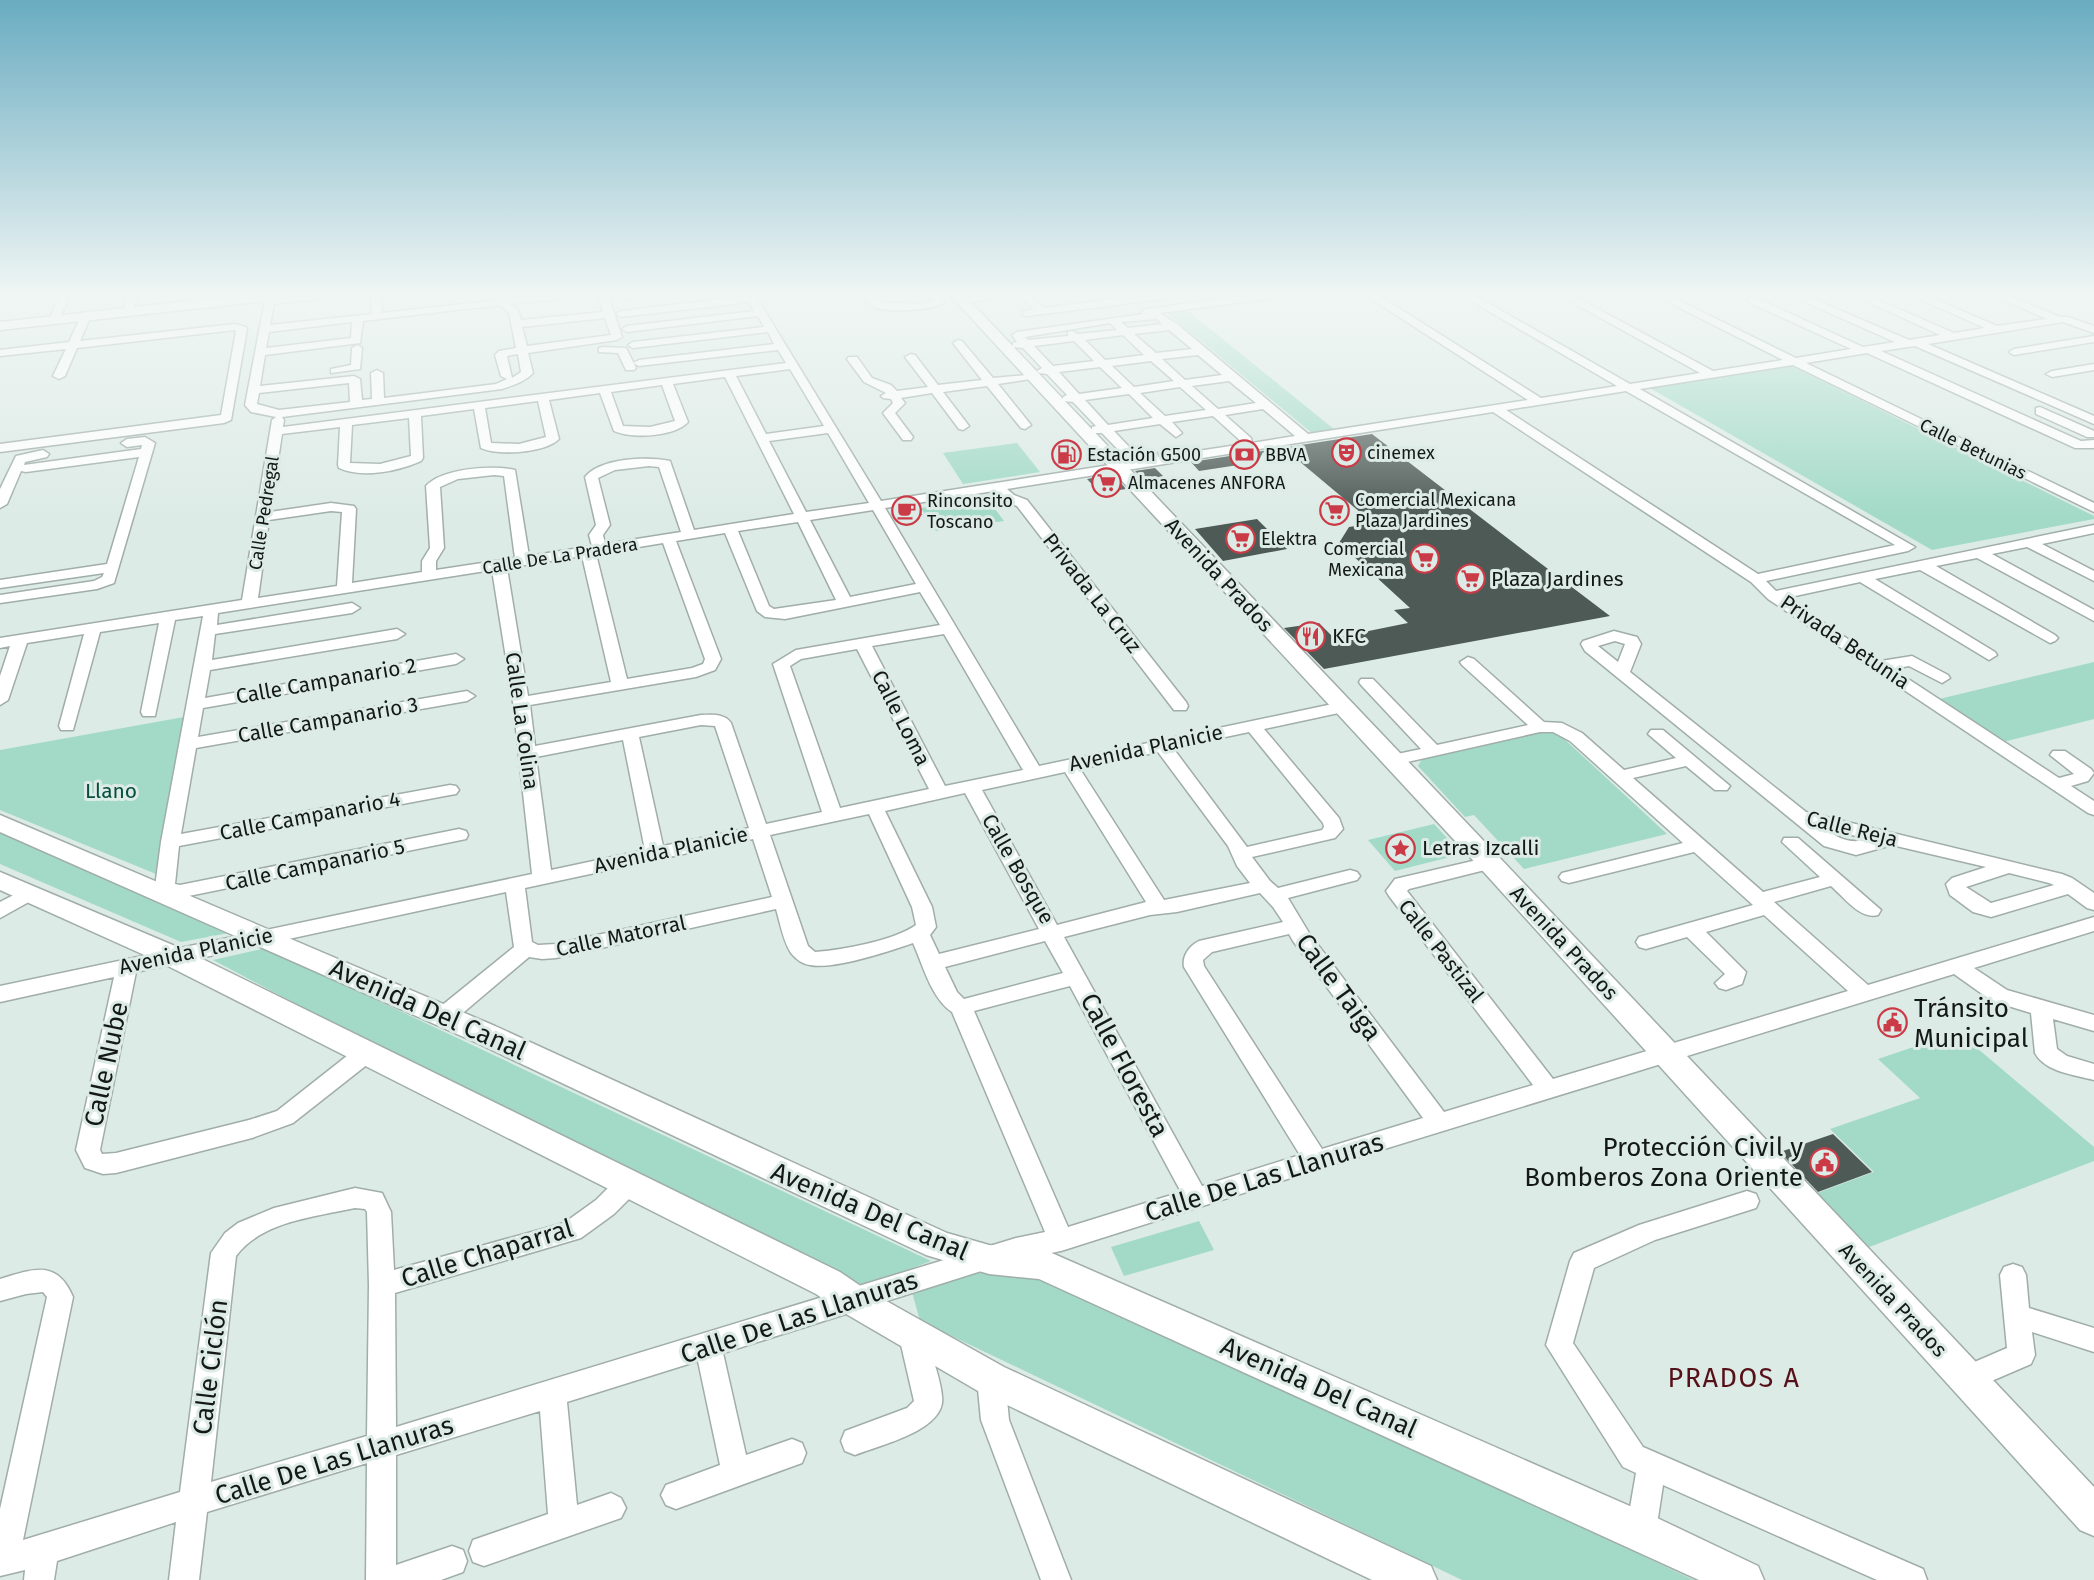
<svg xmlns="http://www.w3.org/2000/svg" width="2094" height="1580" viewBox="0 0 2094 1580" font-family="'Fira Sans',sans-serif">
  <rect width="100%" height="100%" fill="#ddebe6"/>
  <g fill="#a2dac7">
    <polygon points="1187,310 1335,430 1313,434 1167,313"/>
    <polygon points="1792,366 2094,516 2094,519 1932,550 1650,388"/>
    <polygon points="1017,443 1040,472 963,484 943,453"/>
    <polygon points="986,497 1004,521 936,531 921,508"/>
    <polygon points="2094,662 2094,719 1999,743 1935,700"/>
    <polygon points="184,717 156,874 0,810 0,750"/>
    <polygon points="1546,730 1561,736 1667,834 1524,869 1474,815 1465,817 1418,766 1422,759"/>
    <polygon points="1434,824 1462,854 1395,871 1368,840"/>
    <polygon points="0,832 234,932 181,942 0,864"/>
    <polygon points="266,948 931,1261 844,1294 213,960"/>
    <polygon points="1958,1032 2094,1147 2094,1161 1864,1249 1812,1195 1874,1172 1830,1129 1920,1098 1878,1059"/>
    <polygon points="1199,1221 1214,1250 1124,1276 1111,1247"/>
    <polygon points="982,1272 1045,1274 1694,1580 1462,1580 920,1321 912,1292"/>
  </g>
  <g fill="#4e5a56">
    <polygon points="1372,434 1523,550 1610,616 1324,669 1284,628 1319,623 1334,638 1408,623 1394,610 1410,608 1339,543 1349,527 1373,523 1293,456 1271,460 1263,452 1258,462 1199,471 1191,462"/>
    <polygon points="1155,468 1164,477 1144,480 1135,471"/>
    <polygon points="1113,474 1126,489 1100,493 1087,479"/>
    <polygon points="916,506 922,515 898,519 892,509"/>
    <polygon points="1257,519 1287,549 1223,561 1195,529"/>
    <polygon points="1833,1134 1872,1172 1818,1192 1780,1152"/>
  </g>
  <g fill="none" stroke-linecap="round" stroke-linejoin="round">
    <defs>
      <g id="minor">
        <polygon points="60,295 70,295 58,322 50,322 49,320"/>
        <polygon points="127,295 137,295 133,312 128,315 123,312"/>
        <polygon points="191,295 201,295 198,307 189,305"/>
        <path d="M266,295L275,297L331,295L326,298L274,304L270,325L372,314L371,295H381L382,313L499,300L498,295H508L509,298L571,295L566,298L510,304L518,310L521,320L603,312L598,295H608L622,337L617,340L528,353L533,373C525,382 513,385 502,389L282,417L284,420L283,427L786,363L778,350L639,366L633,363L639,360L774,344L768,332L633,348L628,345L633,342L764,327L758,316L627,332L622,329L627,326L754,311L749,302L621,317L616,314L621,311L755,295L881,501L1135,461L1127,459L1102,433H1092V427L1096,426L1073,402L1063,401V397L1067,395L1047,374L1039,373L1037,371L1042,368L1023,348L1013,347V343L1017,342L1012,335L1017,332L1143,314L1141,312L1146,309L1249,295H1281L1276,298L1160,313L1177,324L1308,434L1528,400L1365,295H1378L1541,398L1617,386L1461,295H1474L1630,384L1700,373L1559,295H1572L1713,371L1783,360L1654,295H1668L1796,358L1851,349L1748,302V298H1756L1863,347L1895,342L1789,295H1804L1909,340L1940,335L1853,295H1867L1954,333L1985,328L1910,295H1925L1997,326L2047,319L1992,295H2007L2060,317H2068L2094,326V333L2063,322L1928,344L2094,416V424L1915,346L1881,351L2081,441L2094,440V448H2075L1867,353L1806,363L2094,503V512L1793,365L1640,389L1915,547L1908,551L1766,581L1776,591L2094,525V533L2042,544L2094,571V581L2027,547L1992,554L2094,610V621L1977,558L1936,566L2055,635L2058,638L2055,641L2050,643L1920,570L1875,579L1995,652L1997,655L1989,660L1860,582L1786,598L1881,661L1912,656L1948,675L1950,678L1942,683L1909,666L1893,669L2059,778L2074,774L2050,755L2053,751H2065L2091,769L2094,773L2088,781L2071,786L2094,801V815L2088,813L1768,599L1751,582L1493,412L1007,489L1014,495L1027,500L1186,702L1188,706L1186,710H1174L1017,506L1004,501L994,491L885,508L1039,766L1342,702L1348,703L1350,707L1348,711L1264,729L1339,818L1343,829L1335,838L1252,857L1270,881L1278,888L1350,870L1357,872L1360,876L1357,880L1288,898L1309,933L1444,1112L1533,1085L1389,896L1386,891L1395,879L1490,857L1497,859L1500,863L1497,867L1409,889L1407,891L1553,1079L1848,991L1764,915L1706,932L1746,972L1742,984L1726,990L1719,988L1715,983L1725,974L1687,937L1646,949L1639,947L1636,942L1639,937L1753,905L1694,852L1569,883L1562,881L1559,877L1562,873L1683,843L1570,741L1553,732H1540L1394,765L1388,764L1385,760L1388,756L1421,749L1361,685L1359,682L1361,679H1373L1437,745L1528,725L1462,665L1460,662L1468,657L1474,659L1544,722L1562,723L1582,733L1624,770L1676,758L1648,734L1651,730H1663L1730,786L1727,790H1715L1686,766L1633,778L1763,892L1820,877L1782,842L1784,838H1798L1881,910L1878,915C1860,920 1844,897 1831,886L1774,902L1868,985L2094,917V931L1974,968L2007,990L2094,1015V1031L2053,1019L2057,1049L2067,1056L2094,1064V1080C2075,1075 2045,1072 2035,1053L2031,1013L1992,1001L1954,974L1316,1170L1061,1251L1016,1260L723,1353L746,1455L792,1439L802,1443L806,1453L802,1463L676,1509L666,1505L661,1495L666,1485L720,1465L698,1361L567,1402L577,1505L611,1493L621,1498L626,1508L621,1518L484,1566L473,1562L469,1551L473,1540L548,1514L540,1411L396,1455V1565L452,1546L463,1550L467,1561L463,1572L441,1580H366L367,1463L207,1512L199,1580H169L176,1522L57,1561L54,1580H24L25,1570L0,1576V1509L47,1297L43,1292L26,1294L0,1301V1279C33,1269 57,1259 73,1297L23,1540L180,1492L211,1253L225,1233L238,1223L274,1208L355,1188L382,1193L391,1212L394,1270L564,1223L596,1200L619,1177L628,1174L637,1177L640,1184L637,1191L614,1214L581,1238L395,1293L396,1427L1016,1238L1045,1232L952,1012C931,998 923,965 913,943C890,951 833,970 810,965C802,964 796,959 791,953C783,941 780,922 776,909L556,958L542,959L529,957L451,1023L443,1025L435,1023L432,1017L435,1011L514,947L506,892L136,972L100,1150L102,1154L116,1153L249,1120L277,1111L357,1048L365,1046L373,1048L376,1054L373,1060L293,1123L252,1138L116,1173L103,1174L85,1168L76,1150L114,977L0,1002V986L532,874L513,702L492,570L218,613L217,625L352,603L360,608L352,613L215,634L212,660L397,629L405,634L397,639L210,670L205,698L456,654L464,659L456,664L203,708L198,737L467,691L475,696L467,701L196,748L181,834L450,785L456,786L459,790L456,794L450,795L179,846L175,884L180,885L459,829L466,831L468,835L466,839L179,898L158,892L155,887L161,842L203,616L175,620L155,716H143L141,712L159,623L100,632L73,730H61L59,726L84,634L27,643L8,700L0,705V676L10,646L0,648V638L242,600L272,420L276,417L251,412L245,405ZM500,305L509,313L516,348L499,351L495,355L501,376L507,379L496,384L384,398L383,373L377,370L371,373L372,399L362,400L360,379L354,376L260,386L265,355L360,343L363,321ZM605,318L611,335L527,346L522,327ZM1157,319L1162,324L1128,328L1121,322ZM352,322L351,338L266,348L269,332ZM1110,323L1117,330L1078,334L1072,331L1068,332V336L1028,340L1025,337ZM1169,330L1192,349L1156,353L1134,334ZM1123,335L1144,355L1105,360L1085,340ZM1074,341L1094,361L1053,366L1034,346ZM518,354L521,372L512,378L507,356ZM1198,355L1222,375L1185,380L1162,359ZM1151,361L1174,381L1134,387L1112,366ZM1100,367L1122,388L1079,394L1059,372ZM790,369L824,426L766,434L736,376ZM725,377L794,514L694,530L670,461C647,456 600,458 585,477L596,525L589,535L592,546L529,556L515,470C493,465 442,468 426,486L430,548L422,561V572L352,583L356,509L354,506L331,503L270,512L282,434L340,427L338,465L339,468C363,479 398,471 421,461L423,458L421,416L474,409L481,448C498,456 545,453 559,439L549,400L600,393L614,431C632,439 674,437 688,422L673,384ZM1229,381L1256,403L1218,409L1192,386ZM349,383L350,402L279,410L257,404L259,393ZM662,385L675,421L650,427L623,426L611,392ZM1180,387L1206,410L1165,416L1140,393ZM1626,391L1895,545L1758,574L1506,410ZM1129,394L1153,418L1108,425L1085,400ZM538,401L546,437L519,444L491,443L485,408ZM1263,409L1295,436L1252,443L1251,438L1225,415ZM1213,416L1244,444L1158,457L1157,453H1135L1114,431L1160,424L1176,437L1182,433L1172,422ZM409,418L411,456L380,464L350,463L352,425ZM828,433L869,503L806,512L769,441ZM649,466L659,467L681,532L605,544L603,535L610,525L598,478L615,470ZM494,475L504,476L515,558L436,570V561L444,548L440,487L458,479ZM873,510L916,584L850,597L810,520ZM331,511L342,512L337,586L258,598L269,520ZM798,522L836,600L774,609L769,606L738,531ZM725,533L757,611L765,617L785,619L920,592L940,625L796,650L773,664L822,812L766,824L731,723C724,713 712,715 701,715L535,746L530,705L696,677L715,670L721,659L676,541ZM663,543L705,659L703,664L692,668L627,679L596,554ZM582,556L611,682L528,696L507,568ZM944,634L1023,770L945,786L872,646ZM857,649L929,789L840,808L790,666L801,659ZM701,725L715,726L749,828L663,846L639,737ZM1249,732L1323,823L1324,827L1322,830L1247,847L1173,748ZM623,740L645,850L551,870L536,757ZM1158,752L1228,846L1237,866L1250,883L1164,900L1080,769ZM1065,772L1146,902L1057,925L982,790ZM965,793L1039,929L939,954L930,935L936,927L932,907L885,811ZM869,814L912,907L916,925C893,941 842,950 815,952L808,946L770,835ZM753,839L772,897L556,944L538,945L532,942L525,888ZM1260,893L1273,907L1283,922L1199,941C1189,946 1182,956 1184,967L1300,1155L1202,1186L1064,937L1150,915L1177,912ZM1289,934L1293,941L1423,1118L1322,1149L1204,966L1203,960L1212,952ZM1045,941L1063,973L964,999L957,992L945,967ZM1070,986L1181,1192L1068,1227L974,1011ZM355,1208L365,1209L367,1212L369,1285L367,1436L211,1482L236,1256C262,1221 315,1217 355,1208Z"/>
        <polygon points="622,295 647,295 642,298 622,299"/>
        <path d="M862,295H873L880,302L923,304L934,301L929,295H940L945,302C933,311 885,313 871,306C868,304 865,299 862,295Z"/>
        <polygon points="979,295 1010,295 961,304 956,301"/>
        <polygon points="1019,295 1030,295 1044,308 1143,295 1176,295 1171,298 1027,316 1023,315 1023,311 1034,309"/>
        <polygon points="86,313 91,316 80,341 235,324 246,327 247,329 231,420 224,423 0,452 0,444 221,415 236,331 235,330 77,348 65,376 59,379 53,376 66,349 0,356 0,350 69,342 81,316"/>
        <polygon points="2094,336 2094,342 2014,355 2009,352 2014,349"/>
        <polygon points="958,340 962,341 993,378 1037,374 1037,378 998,384 1031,425 1025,429 1021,428 987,386 943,392 969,426 963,430 959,429 932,393 901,398 905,403 895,413 913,437 911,440 903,440 883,413 893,403 891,399 883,398 881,396 886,393 864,382 847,359 849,357 857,357 872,378 891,385 897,391 928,387 905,357 911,354 915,355 938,385 982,380 953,343"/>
        <polygon points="357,345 362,348 360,369 331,373 331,369 351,365 352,348"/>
        <polygon points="603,347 626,348 636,368 634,370 626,370 618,353 599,352 599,348"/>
        <polygon points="2094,364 2094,370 2052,377 2046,374 2052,371"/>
        <polygon points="2040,407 2094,431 2094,437 2087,437 2036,414 2036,408"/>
        <polygon points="145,437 155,443 114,583 97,589 0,603 0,595 94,581 102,577 104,573 0,588 0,580 107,564 139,457 26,472 21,471 7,504 0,508 0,489 16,456 43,450 49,454 47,457 25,462 24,465 141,449 142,445 127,447 121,443 127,439"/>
        <path d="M1614,631L1637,637L1641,644L1630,672L1806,812L2062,874L2072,878L2094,893V910L2087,908L2068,894L1991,917L1973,912L1950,895L1946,884L1952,878L1986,867L1892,845L1856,855L1824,846L1585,651L1581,644L1583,641ZM1615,641L1625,644L1618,662L1598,646ZM1826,829L1869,839C1851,844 1840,840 1826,829ZM2009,873L2049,883L2054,885L1991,903L1966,887Z"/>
        <polygon points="29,887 36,888 39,893 36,898 0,918 0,902"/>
        <polygon points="1747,1191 1756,1194 1759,1201 1756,1208 1655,1240 1594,1268 1573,1343 1643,1447 1923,1569 1927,1580 1877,1580 1663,1485 1656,1531 1652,1542 1641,1546 1630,1542 1626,1531 1636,1473 1623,1467 1546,1345 1570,1261 1574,1253 1639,1225"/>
        <polygon points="2013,1264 2022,1267 2026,1275 2029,1308 2094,1328 2094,1352 2032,1332 2035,1355 2031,1364 1966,1392 1956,1388 1952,1379 1956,1370 2007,1348 2000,1275 2004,1267"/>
        <path d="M911,1320L920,1324L924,1332C930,1352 940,1375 942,1396C947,1430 880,1445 855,1455L845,1451L841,1441L845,1431L907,1408L914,1401L898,1332L902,1324Z"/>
        <polygon points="991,1366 1001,1370 1005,1379 1009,1420 1071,1580 1041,1580 981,1420 977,1379 981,1370"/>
      </g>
      <g id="major">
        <polygon points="242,295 289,295 283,299 0,330 0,322"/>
        <polygon points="950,295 964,295 1499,857 2094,1487 2094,1536 2080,1530 1481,869"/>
        <polygon points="0,815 495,1026 947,1233 989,1245 1042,1249 1054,1254 1655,1517 1758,1566 1764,1580 1699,1580 1039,1279 989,1274 926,1255 475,1042 0,832"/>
        <polygon points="0,872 182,949 840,1272 865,1289 1004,1367 1431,1566 1437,1580 1372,1580 978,1391 841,1311 816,1294 162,963 0,890"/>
      </g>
    </defs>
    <use href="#minor" stroke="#a0ada8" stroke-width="3"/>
    <use href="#major" stroke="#a0ada8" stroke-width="3"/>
    <use href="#minor" fill="#fff" fill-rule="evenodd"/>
    <use href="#major" fill="#fff" fill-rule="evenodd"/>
  </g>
  <linearGradient id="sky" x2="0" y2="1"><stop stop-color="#6aacc1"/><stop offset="0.57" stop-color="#f0f6f4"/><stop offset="1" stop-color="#f0f6f4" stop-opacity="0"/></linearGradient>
  <rect width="2094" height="517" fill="url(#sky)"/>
  <defs>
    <symbol id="theatre-ring" viewBox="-11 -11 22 22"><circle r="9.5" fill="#ddebe6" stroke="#cb3b47" stroke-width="1.5"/><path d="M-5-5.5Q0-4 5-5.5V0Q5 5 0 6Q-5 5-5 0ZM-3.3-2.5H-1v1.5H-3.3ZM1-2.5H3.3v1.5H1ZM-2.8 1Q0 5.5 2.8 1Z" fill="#cb3b47"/></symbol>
    <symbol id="fuel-ring" viewBox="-11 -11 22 22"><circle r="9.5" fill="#ddebe6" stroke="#cb3b47" stroke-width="1.5"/><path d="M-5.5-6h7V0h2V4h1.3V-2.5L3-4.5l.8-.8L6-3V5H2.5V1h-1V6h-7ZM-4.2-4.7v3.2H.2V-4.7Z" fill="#cb3b47"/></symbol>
    <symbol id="bank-ring" viewBox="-11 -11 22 22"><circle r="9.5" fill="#ddebe6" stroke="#cb3b47" stroke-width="1.5"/><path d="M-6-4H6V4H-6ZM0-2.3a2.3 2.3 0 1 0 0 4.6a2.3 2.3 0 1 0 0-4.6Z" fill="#cb3b47"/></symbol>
    <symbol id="supermarket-ring" viewBox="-11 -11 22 22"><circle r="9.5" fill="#ddebe6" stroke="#cb3b47" stroke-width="1.5"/><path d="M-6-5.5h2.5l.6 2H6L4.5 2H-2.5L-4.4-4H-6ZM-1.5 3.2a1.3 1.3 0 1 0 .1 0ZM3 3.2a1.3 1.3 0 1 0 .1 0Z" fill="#cb3b47"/></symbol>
    <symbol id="cafe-ring" viewBox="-11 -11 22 22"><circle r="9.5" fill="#ddebe6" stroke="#cb3b47" stroke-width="1.5"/><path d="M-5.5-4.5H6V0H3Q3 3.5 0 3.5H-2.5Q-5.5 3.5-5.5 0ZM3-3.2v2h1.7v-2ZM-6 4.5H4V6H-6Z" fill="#cb3b47"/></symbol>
    <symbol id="restaurant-ring" viewBox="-11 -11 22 22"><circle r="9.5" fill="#ddebe6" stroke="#cb3b47" stroke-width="1.5"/><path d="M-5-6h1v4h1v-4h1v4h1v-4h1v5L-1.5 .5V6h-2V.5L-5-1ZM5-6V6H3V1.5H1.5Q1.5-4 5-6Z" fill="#cb3b47"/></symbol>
    <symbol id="sight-ring" viewBox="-11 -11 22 22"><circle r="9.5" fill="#ddebe6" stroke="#cb3b47" stroke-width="1.5"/><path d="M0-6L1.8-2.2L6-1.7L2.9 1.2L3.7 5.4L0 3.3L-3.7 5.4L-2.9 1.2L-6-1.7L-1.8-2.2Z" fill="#cb3b47"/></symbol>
    <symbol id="civic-ring" viewBox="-11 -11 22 22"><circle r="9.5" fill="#ddebe6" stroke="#cb3b47" stroke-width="1.5"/><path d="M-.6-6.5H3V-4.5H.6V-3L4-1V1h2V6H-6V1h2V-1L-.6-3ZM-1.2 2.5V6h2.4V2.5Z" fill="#cb3b47"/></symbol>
  </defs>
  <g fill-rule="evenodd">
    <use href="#theatre-ring" x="1330" y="436" width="33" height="33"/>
    <use href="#fuel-ring" x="1050" y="438" width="33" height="33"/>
    <use href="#bank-ring" x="1228" y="438" width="33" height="33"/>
    <use href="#supermarket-ring" x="1090" y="466" width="33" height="33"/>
    <use href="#supermarket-ring" x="1318" y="494" width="33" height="33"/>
    <use href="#cafe-ring" x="890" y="494" width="33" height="33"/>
    <use href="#supermarket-ring" x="1224" y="522" width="33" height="33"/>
    <use href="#supermarket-ring" x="1408" y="542" width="33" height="33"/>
    <use href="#supermarket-ring" x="1454" y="562" width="33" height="33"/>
    <use href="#restaurant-ring" x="1294" y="620" width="33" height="33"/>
    <use href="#sight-ring" x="1384" y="832" width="33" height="33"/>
    <use href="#civic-ring" x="1876" y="1006" width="33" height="33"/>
    <use href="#civic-ring" x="1808" y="1146" width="33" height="33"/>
  </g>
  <g text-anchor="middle" stroke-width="6" stroke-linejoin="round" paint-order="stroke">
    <g font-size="18" fill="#141917" stroke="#ddebe6">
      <text transform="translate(1973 449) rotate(26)" y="6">Calle Betunias</text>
      <text transform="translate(264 513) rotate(-81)" y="6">Calle Pedregal</text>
      <text transform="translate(560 556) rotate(-9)" y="6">Calle De La Pradera</text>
    </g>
    <g font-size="18" fill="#141917" stroke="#ddebe6" text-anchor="start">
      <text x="1367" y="459">cinemex</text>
      <text x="1087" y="461">Estación G500</text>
      <text x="1265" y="461">BBVA</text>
      <text x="1128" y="489">Almacenes ANFORA</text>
      <text x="1355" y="506">Comercial Mexicana<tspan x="1355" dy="21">Plaza Jardines</tspan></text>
      <text x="927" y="507">Rinconsito<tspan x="927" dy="21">Toscano</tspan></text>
      <text x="1261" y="545">Elektra</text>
      <text x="1404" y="555" text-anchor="end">Comercial<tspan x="1404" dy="21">Mexicana</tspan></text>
    </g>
    <g font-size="21" fill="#141917" stroke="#ddebe6">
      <text transform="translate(1219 575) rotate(47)" y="7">Avenida Prados</text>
      <text transform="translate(1092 593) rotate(52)" y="7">Privada La Cruz</text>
      <text transform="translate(1845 642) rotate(34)" y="7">Privada Betunia</text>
      <text transform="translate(326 681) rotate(-10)" y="7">Calle Campanario 2</text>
      <text transform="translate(901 718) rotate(63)" y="7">Calle Loma</text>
      <text transform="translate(328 720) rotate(-10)" y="7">Calle Campanario 3</text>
      <text transform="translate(522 721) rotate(82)" y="7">Calle La Colina</text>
      <text transform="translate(1146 748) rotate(-12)" y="7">Avenida Planicie</text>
      <text transform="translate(310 816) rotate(-11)" y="7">Calle Campanario 4</text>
      <text transform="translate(1852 829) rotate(14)" y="7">Calle Reja</text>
      <text transform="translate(671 850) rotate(-12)" y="7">Avenida Planicie</text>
      <text transform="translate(315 865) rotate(-12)" y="7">Calle Campanario 5</text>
      <text transform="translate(1018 869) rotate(60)" y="7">Calle Bosque</text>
      <text transform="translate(621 936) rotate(-12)" y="7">Calle Matorral</text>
      <text transform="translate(1564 943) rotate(47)" y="7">Avenida Prados</text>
      <text transform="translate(196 951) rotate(-12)" y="7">Avenida Planicie</text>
      <text transform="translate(1441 951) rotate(52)" y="7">Calle Pastizal</text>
      <text transform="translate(1893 1300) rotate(47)" y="7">Avenida Prados</text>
    </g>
    <g font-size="21" fill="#141917" stroke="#ddebe6" text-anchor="start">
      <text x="1491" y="586">Plaza Jardines</text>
      <text x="1332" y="643">KFC</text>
      <text x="1422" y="855">Letras Izcalli</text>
    </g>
    <g font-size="21" fill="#064e3e" stroke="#ddebe6">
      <text x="111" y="798">Llano</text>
    </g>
    <g font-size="26" fill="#141917" stroke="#ddebe6">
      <text transform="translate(1339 987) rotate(54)" y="9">Calle Taiga</text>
      <text transform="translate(428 1009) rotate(24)" y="9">Avenida Del Canal</text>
      <text transform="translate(106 1064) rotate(-78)" y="9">Calle Nube</text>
      <text transform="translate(1125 1065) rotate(62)" y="9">Calle Floresta</text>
      <text transform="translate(1264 1177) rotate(-17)" y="9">Calle De Las Llanuras</text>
      <text transform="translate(870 1211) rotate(23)" y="9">Avenida Del Canal</text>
      <text transform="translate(487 1253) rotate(-17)" y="9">Calle Chaparral</text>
      <text transform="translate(799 1317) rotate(-18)" y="9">Calle De Las Llanuras</text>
      <text transform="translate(210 1367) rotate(-83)" y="9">Calle Ciclón</text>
      <text transform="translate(1319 1387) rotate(24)" y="9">Avenida Del Canal</text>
      <text transform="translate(334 1460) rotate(-17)" y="9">Calle De Las Llanuras</text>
    </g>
    <g font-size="26" fill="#141917" stroke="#ddebe6" text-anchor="start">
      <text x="1914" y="1017">Tránsito<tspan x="1914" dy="30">Municipal</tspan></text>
      <text x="1803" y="1156" text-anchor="end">Protección Civil y<tspan x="1803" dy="30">Bomberos Zona Oriente</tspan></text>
    </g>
    <g font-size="27" letter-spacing="1.5" fill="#561118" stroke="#ddebe6">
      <text x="1734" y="1387">PRADOS A</text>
    </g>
  </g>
</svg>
